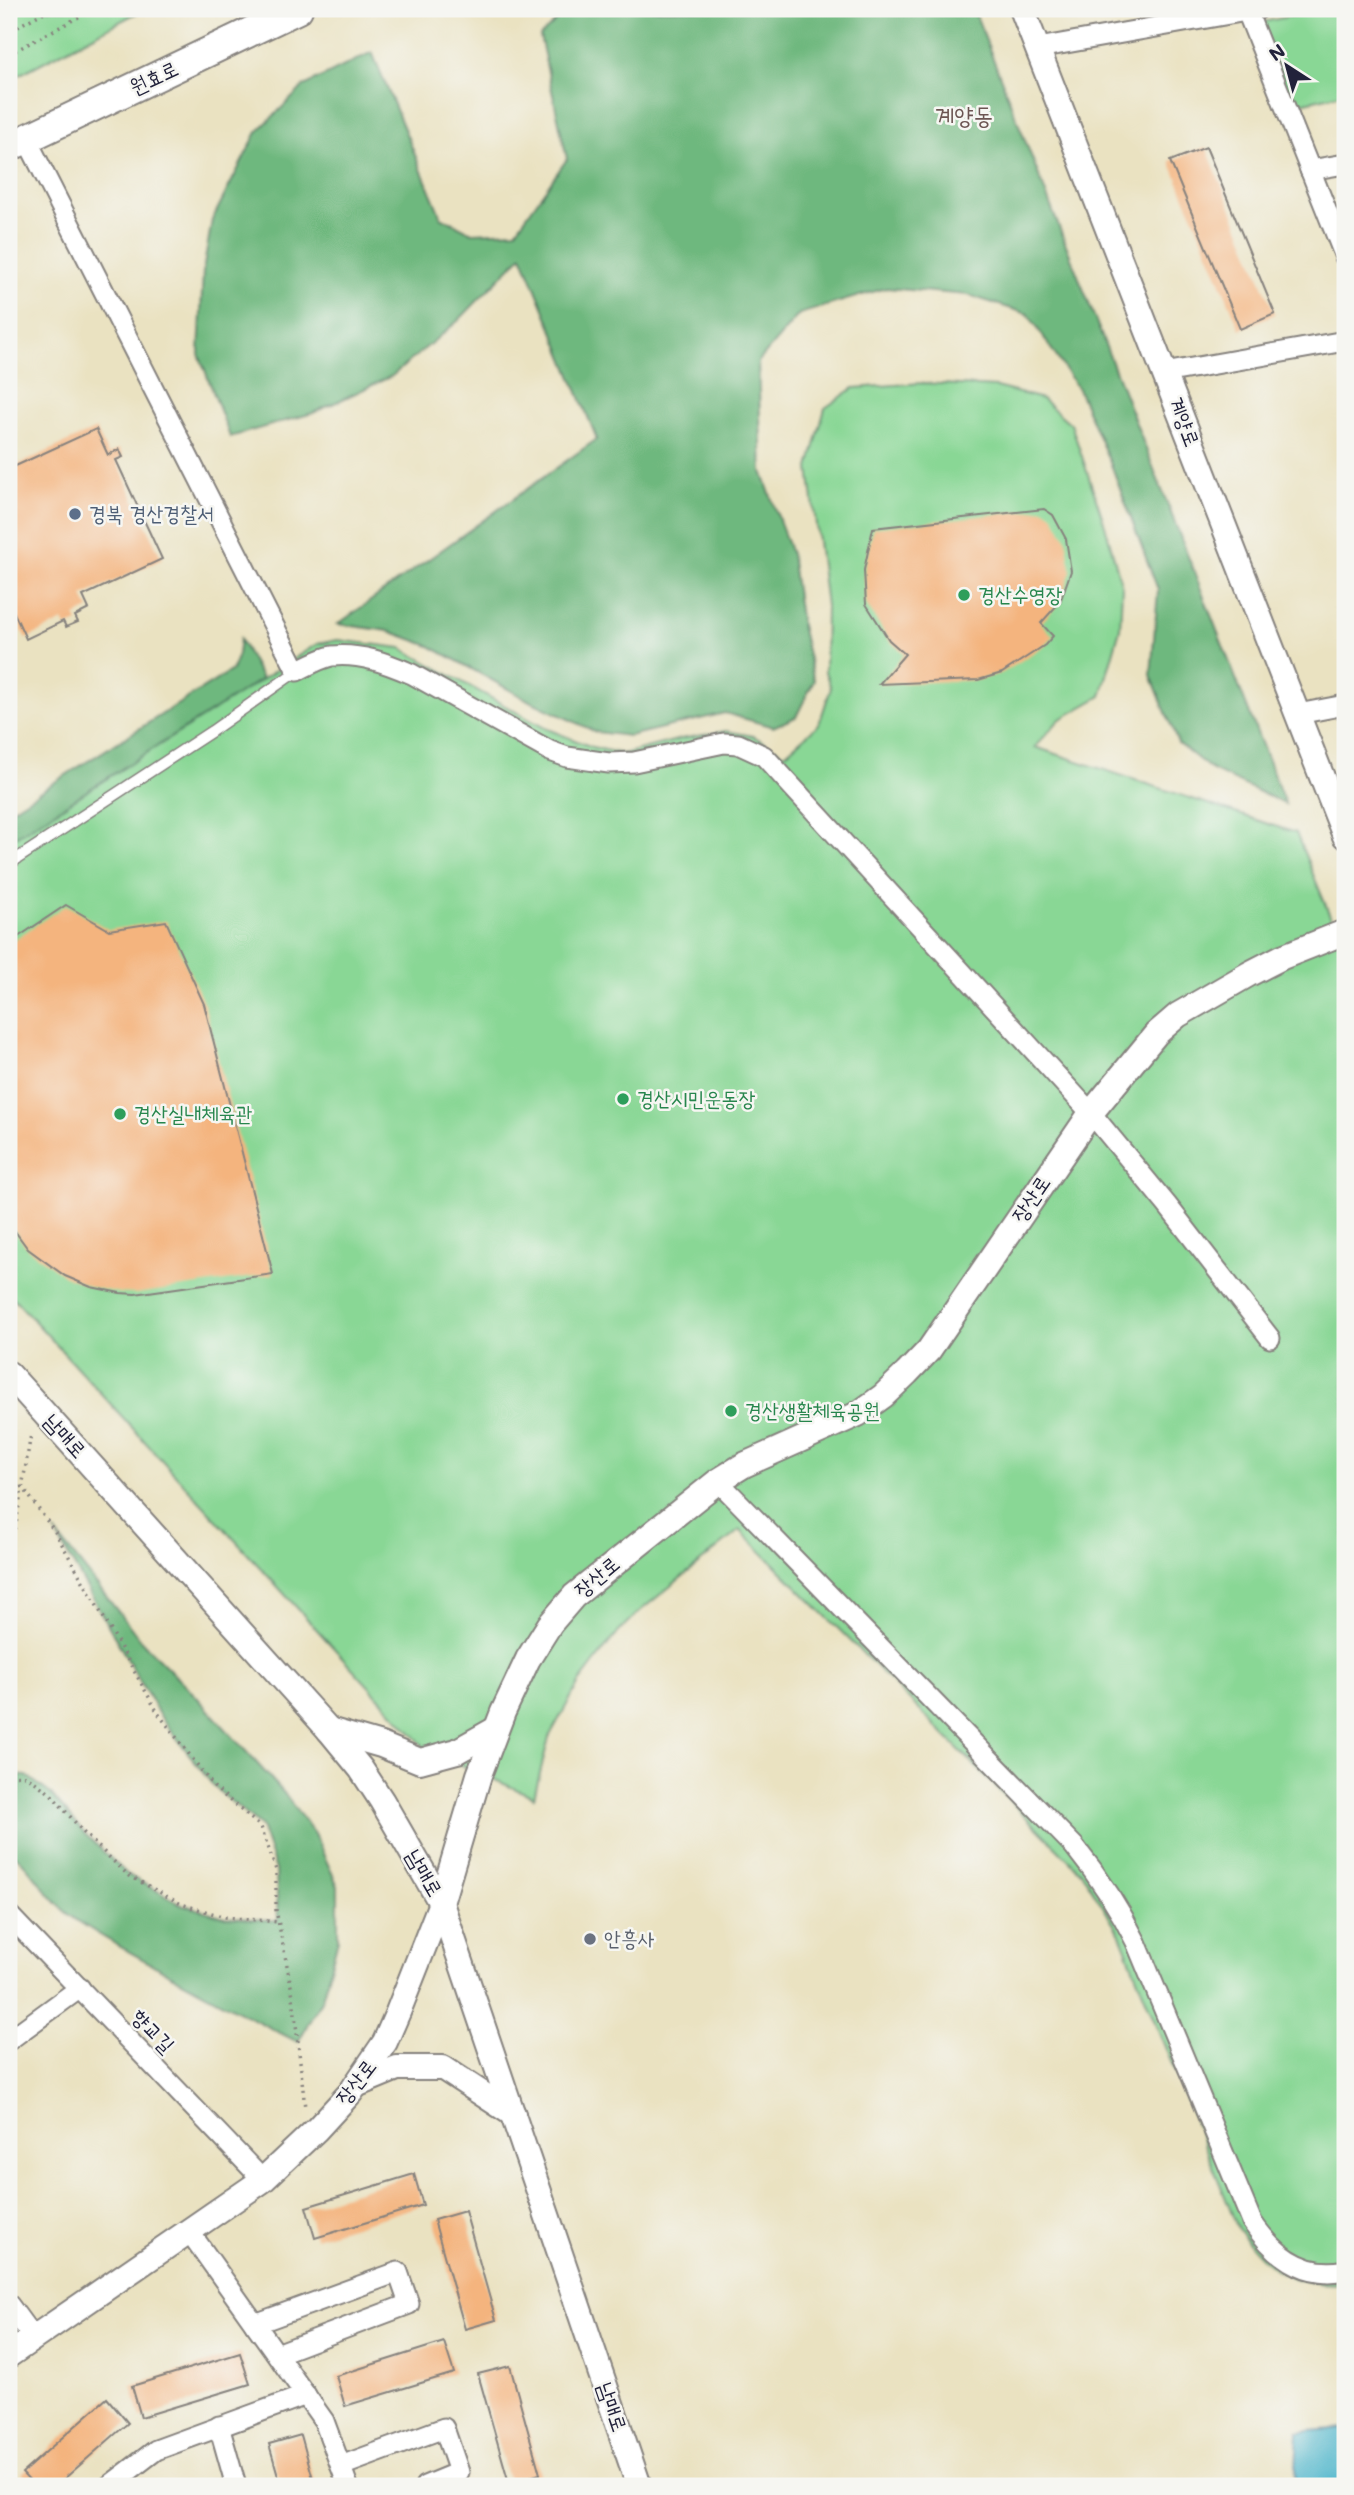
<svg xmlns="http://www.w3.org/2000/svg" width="1354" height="2495" viewBox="0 0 1354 2495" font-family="Mali,'Poor Story',sans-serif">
  <rect width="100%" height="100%" fill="#f6f6f2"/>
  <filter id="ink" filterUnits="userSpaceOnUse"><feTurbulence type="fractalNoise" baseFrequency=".0143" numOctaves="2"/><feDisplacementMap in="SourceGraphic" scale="14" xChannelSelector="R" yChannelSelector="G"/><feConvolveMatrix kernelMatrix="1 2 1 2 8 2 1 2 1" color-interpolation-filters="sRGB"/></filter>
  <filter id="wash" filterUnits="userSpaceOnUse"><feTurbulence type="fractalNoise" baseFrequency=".00686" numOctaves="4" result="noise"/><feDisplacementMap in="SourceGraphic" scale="28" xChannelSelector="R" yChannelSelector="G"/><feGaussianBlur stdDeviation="1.57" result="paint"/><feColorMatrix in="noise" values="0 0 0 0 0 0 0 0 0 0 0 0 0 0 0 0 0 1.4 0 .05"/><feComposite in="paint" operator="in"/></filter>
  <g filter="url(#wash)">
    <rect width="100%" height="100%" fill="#eae2c1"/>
    <g fill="#89d795" stroke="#567c68" stroke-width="2">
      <polygon points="9,9 144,9 9,80"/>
      <polygon points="1326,9 1345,9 1345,93 1292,105 1258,23"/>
      <path d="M922,383L996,387L1042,399L1071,424L1105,525L1122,587L1120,629L1101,696L1059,720L1035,747L1296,833L1345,952V2283C1294,2287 1267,2271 1238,2229L1119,1932L1082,1873L740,1530L640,1611L614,1637L579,1683L549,1737L534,1797L427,1750L9,1293V841L317,644L338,640L401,648L545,728L592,747L623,754L681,739L726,731L753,736L785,754L819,724L831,688L825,672L826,606L809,468L825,408L854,388Z"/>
    </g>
    <g fill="#6eb87e" stroke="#486d5c" stroke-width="2">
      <polygon points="569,9 974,10 1285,804 1212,770 1178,743 1151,675 1158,590 1112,467 1078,389 1028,314 968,295 886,288 799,314 758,362 762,471 791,554 801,625 814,681 796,717 773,727 725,713 629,736 596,732 528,700 430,646 389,631 338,624 597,439 522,255 459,320 392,376 313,413 230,437 199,354 203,271 212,220 257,132 304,86 372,52 441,217 472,233 516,231 567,159 540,36"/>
      <polygon points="240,639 262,679 9,841 9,811 232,670 238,654"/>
      <path d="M55,1532L144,1644L195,1695L283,1792L314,1834L338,1886V1939L322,1999L298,2042C250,2018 202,1992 155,1966C128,1951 91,1932 67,1913C45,1895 32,1866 9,1850V1775L27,1776L51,1794L84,1833L128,1875L181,1904L225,1917L278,1921L276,1870L261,1827L214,1787L158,1713Z"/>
    </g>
    <polygon fill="#4db5cb" stroke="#386c83" stroke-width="2" points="1345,2428 1345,2486 1295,2486 1298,2432"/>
    <g id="blocks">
      <g fill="#f4b47e">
        <polygon points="1206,147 1275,314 1240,329 1170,161"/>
        <polygon points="96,429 108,455 119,449 123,457 116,460 162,559 83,596 89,609 75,616 78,622 66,627 63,621 26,639 9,602 9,469"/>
        <polygon points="1044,509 1053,515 1066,539 1071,571 1060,602 1041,623 1053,636 1045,645 1002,673 978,680 879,684 905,654 889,640 866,604 864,570 873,528"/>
        <polygon points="66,905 109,930 166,921 204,1004 273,1274 135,1294 120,1293 91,1287 65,1276 28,1249 9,1223 9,943"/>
        <polygon points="414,2174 423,2205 315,2238 306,2207"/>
        <polygon points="465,2211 496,2320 465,2329 434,2220"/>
        <polygon points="444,2342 454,2373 345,2406 336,2376"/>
        <polygon points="240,2353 250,2384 141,2417 132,2386"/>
        <polygon points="510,2366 540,2474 509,2483 478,2374"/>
        <polygon points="107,2398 128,2423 56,2486 34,2486 22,2473"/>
        <polygon points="301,2435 315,2486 281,2486 269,2444"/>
      </g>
    </g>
  </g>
  <g filter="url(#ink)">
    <use href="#blocks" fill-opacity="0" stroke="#86827e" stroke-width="2"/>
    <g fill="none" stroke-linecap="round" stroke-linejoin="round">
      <defs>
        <polyline id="service" points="9,864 212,731 297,671"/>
        <g id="minor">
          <polyline points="1246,9 1345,257"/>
          <polyline points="1038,48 1258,9"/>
          <path d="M26,138L297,671C307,666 321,658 332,656C360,653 387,663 412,674L550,751L567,757L609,763L634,762L724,743L738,744L764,756L1091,1113L1167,1205L1270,1338"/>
          <polyline points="1310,170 1345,164"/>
          <polyline points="1164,373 1345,341"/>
          <polyline points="1298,714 1345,705"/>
          <path d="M718,1481L1074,1846C1099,1877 1119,1907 1136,1942L1252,2222C1274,2254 1304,2279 1345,2270"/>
          <polyline points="9,1915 263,2180"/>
          <polyline points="9,2040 80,1988"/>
          <polyline points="189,2231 324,2421 348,2486"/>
          <polyline points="9,2305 34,2339"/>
          <polyline points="255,2324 398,2272 409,2304 277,2354"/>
          <polyline points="219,2426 236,2486"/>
          <polyline points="341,2466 444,2428 459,2472 425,2486"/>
          <polyline points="109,2486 156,2450 306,2395"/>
        </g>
        <g id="tertiary">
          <polyline points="1022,9 1345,836"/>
          <polyline points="9,1374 329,1730 361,1769 382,1801 441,1903 639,2486"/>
          <polyline points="329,1730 381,1745 420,1761 457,1751 496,1729"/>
          <polyline points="356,2085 397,2068 443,2068 513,2114"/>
          <polyline points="9,2355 263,2180 317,2129 351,2092 385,2042 398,2012 441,1903 479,1775 503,1712 528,1659 550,1624 574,1596 718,1481 744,1465 858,1414 883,1396 907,1373 929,1350 1091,1113 1156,1034 1178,1015 1249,974 1282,957 1345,932"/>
        </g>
        <polyline id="secondary" points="9,147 298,9"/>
      </defs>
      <use href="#service" stroke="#86827e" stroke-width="13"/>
      <use href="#minor" stroke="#86827e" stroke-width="23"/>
      <use href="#tertiary" stroke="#86827e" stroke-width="28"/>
      <use href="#secondary" stroke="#86827e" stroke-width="32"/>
      <g stroke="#86827e" stroke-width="3.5" stroke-dasharray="2 5" stroke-linecap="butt">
        <polyline points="9,38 20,25 50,9"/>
        <polyline points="9,54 94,9"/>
        <polyline points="22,1486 55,1532 158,1713 214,1787 261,1827 276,1870 276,1910 293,1996 305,2108"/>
        <polyline points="9,1549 16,1524 31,1434"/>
        <polyline points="9,1775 27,1776 51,1794 84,1833 128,1875 181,1904 225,1917 278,1922"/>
      </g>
      <use href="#service" stroke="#fff" stroke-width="10"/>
      <use href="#minor" stroke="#fff" stroke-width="19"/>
      <use href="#tertiary" stroke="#fff" stroke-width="24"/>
      <use href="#secondary" stroke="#fff" stroke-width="28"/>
    </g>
  </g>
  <circle fill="#5c6f8a" stroke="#f6f6f2" stroke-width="2.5" cx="75" cy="514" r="7"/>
  <g fill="#2e9e5b" stroke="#f6f6f2" stroke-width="2.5">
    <circle cx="964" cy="595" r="7"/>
    <circle cx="623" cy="1099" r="7"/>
    <circle cx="120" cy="1114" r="7"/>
    <circle cx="731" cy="1411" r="7"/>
  </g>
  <circle fill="#6b7280" stroke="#f6f6f2" stroke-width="2.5" cx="590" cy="1939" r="7"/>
  <g text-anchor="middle" stroke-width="5" stroke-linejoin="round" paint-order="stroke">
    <g font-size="21" fill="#22223b" stroke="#f6f6f2">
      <text transform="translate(154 78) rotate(-25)" y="7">원효로</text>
      <text transform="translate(1184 422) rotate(69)" y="7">계양로</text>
      <text transform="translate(1031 1199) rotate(-56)" y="7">장산로</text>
      <text transform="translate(65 1436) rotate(48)" y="7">남매로</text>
      <text transform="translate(597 1577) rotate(-40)" y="7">장산로</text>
      <text transform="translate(424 1873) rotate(60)" y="7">남매로</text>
      <text transform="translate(153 2031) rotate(46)" y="7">향교길</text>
      <text transform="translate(356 2082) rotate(-52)" y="7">장산로</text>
      <text transform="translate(612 2407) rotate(71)" y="7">남매로</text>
    </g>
    <g font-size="21" fill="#4e5e75" stroke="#f6f6f2" text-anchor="start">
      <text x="89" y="521">경북 경산경찰서</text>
    </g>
    <g font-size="21" fill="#27864d" stroke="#f6f6f2" text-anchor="start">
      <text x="978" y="602">경산수영장</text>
      <text x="637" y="1106">경산시민운동장</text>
      <text x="134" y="1121">경산실내체육관</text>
      <text x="745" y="1418">경산생활체육공원</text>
    </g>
    <g font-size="21" fill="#5b616d" stroke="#f6f6f2" text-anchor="start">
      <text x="604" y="1946">안흥사</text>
    </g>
    <g font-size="24" fill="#6c5552" stroke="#f6f6f2">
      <text x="964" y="124">계양동</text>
    </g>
  </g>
  <rect width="1354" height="2495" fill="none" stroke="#f6f6f2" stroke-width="35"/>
  <g transform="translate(1287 66) rotate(324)" stroke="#f6f6f2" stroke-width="5" paint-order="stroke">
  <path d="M0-5L12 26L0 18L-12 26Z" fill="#22223b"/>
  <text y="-10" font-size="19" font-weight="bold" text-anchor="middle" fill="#22223b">N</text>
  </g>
</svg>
